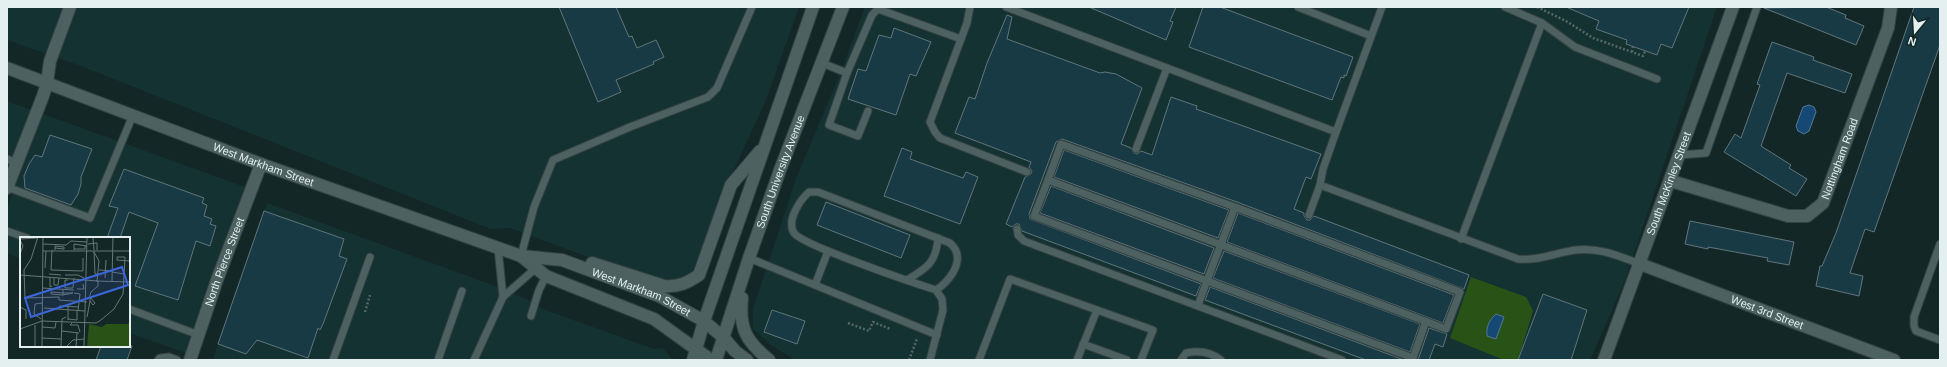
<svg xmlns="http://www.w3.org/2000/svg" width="1947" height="367" viewBox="0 0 1947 367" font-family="Helvetica,sans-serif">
  <rect width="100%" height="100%" fill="#142727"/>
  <g fill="#143231">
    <polygon points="7,7 799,7 766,100 728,183 697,267 683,279 673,280 659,279 610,265 510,228 491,229 81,66 7,40"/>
    <polygon points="865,7 1717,7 1624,283 1590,360 795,360 771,345 753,329 753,309 797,176 842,69"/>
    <polygon points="7,101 245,187 186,353 129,333 129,238 21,238 21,259 7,253 7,208 15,186 7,182"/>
    <polygon points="267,203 506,290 535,303 543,309 654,349 663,348 671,358 671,360 213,360 238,283"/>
  </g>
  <polygon fill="#295216" points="1471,277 1526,297 1533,311 1518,360 1504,360 1450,338"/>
  <g fill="#154873" stroke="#537a98">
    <polygon points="1809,105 1814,107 1816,112 1809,131 1804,134 1798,131 1796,126 1803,107"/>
    <path d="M1496,314L1504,317L1496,339L1487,336C1486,327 1489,320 1496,314Z"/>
  </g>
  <g fill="#173a45" stroke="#62757c">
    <polygon points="559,7 616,7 629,37 632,36 637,48 656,40 664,57 653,62 654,64 616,80 621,92 598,102"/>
    <polygon points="1089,7 1176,7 1170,21 1173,22 1166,40"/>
    <polygon points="1203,7 1220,7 1353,57 1346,76 1344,75 1344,78 1341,77 1332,100 1189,47"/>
    <polygon points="1566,7 1689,7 1672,48 1661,44 1657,55 1626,44 1627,40 1596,29 1599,21"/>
    <polygon points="1826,7 1846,15 1845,18 1864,26 1856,45 1764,8"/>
    <polygon points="1914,7 1940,7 1940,45 1874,232 1865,229 1850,273 1863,276 1859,296 1816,286 1820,266 1822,266 1836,233"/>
    <polygon points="1007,15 1012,17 1007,39 1100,73 1105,72 1116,74 1142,88 1121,144 1131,148 1134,153 1137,154 1141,151 1152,155 1171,97 1197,106 1196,109 1321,154 1311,179 1306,177 1294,209 1304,213 1304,216 1307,220 1310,220 1314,216 1469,275 1464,289 1237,202 1062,139 1056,142 1029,214 1030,219 1201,284 1196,296 1022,231 1019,224 1016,224 1012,227 1006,224 1025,177 1031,174 1032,171 1029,167 1031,162 955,133 969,97 975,99 987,63"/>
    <polygon points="894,28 931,42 916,76 910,74 896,115 848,99 858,69 866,71 879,35 891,38"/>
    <polygon points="1772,42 1814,57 1813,60 1852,74 1845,93 1787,73 1761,146 1791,165 1789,168 1807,179 1796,196 1724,152 1735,134 1741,138 1760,85 1757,84"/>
    <polygon points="50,135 92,149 81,177 81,184 78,194 71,205 25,188 24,176 29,164 35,155 42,157"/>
    <polygon points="902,148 912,152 910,159 963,178 966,172 978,177 960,224 884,196"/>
    <polygon points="1064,150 1229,210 1218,238 1054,177"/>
    <polygon points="124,169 204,198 202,203 207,205 204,216 212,219 210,224 216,226 210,246 196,241 178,300 135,286 158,223 129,212 120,238 107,238 118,208 109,206"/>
    <polygon points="1051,186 1214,248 1204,274 1040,213"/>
    <polygon points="826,202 910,235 901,258 817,225"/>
    <polygon points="264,211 344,239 339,256 347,259 323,324 320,330 318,328 308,358 257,340 246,354 218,344"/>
    <polygon points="1238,213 1454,295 1443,323 1227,242"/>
    <polygon points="1690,221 1794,242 1789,265 1767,261 1768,258 1708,247 1708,249 1685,244"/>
    <polygon points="1224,251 1420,324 1410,352 1213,278"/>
    <polygon points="1210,287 1404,360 1366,360 1205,300"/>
    <polygon points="1543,294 1587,310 1571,360 1518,360"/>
    <polygon points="772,310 805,321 797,344 764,332"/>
    <polygon points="1429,328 1447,334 1443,347 1435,344 1429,360 1418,360"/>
    <polygon points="101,346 132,346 127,360 96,360"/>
  </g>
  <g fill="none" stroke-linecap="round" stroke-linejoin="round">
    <defs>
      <g id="service">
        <polyline points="970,7 967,23 930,122 935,132 940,138 1027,172"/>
        <polyline points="1006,7 1336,132"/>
        <polyline points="1298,7 1371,36"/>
        <path d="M1382,7L1336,132L1323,169L1320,185L1518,259C1538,261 1555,253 1575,250C1599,247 1619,256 1640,264"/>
        <polyline points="1505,7 1542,23 1575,47 1657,79"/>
        <polyline points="822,63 847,73 872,15 878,9 961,39"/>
        <polyline points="847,73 829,125 858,136 868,111"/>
        <polyline points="1136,149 1167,68"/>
        <polyline points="1680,155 1706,153 1757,7"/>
        <polyline points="7,159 17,163"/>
        <polyline points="1048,180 1034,216 1413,358 1426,321"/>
        <polyline points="7,187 90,218 133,115"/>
        <polyline points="1309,215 1320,185"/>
        <polyline points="1017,229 1018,235 1024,241 1342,360"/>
        <polyline points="7,231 27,238"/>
        <polyline points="1461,239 1542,23"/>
        <polyline points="1940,244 1914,317 1914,326 1916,331 1940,340"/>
        <polyline points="498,248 503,297"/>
        <polyline points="521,256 534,207 553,160 630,127 708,97 717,88 752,7"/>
        <polyline points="749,258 937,335"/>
        <path d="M907,280C927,268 936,263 938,238"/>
        <polyline points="815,285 828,251"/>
        <path d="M1198,306C1209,273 1223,240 1235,207L1460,292L1446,329L1048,180L1061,144L1235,207"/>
        <polyline points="129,309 199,335"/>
        <polyline points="531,316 539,290 546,276"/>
        <polyline points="1083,344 1127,360"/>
        <polyline points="158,360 160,358 169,357 177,360"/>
        <polyline points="333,360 370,257"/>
        <polyline points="438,360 462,291"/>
        <polyline points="474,360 503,297 536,268"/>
        <path d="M930,360L943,310L942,299L936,290C914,283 802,245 794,233C786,221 800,200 809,192H818L950,243C952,245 955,248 956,251C962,266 947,283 936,290"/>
        <polyline points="979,360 1010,279 1153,330 1141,360"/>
        <polyline points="1077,360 1097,310"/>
        <path d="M1181,360L1186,353C1199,350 1211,352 1221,360"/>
      </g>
      <g id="minor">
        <path id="s1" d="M1671,181L1788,216H1807L1823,203L1888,28L1891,7"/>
        <polyline points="7,188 43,96 47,83 50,61 70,7"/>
        <path id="s2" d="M1640,264L1894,360"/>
        <path id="s3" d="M190,360L217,280L261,164"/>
        <path id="s4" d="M1604,360L1733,7"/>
      </g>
      <g id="secondary">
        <path id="s5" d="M7,68L261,164L521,256L562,260L659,296L704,321L724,338L735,351L747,360"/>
        <polyline points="521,256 546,276 654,319 711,360"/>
        <path d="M592,263L664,286C679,287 687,283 699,275L731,185L760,151"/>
        <path d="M742,298C739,329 746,341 769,360"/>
        <polyline points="693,360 704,321 813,7"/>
        <path id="s6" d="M716,360L749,258L780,170L843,7"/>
      </g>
    </defs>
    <use href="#service" stroke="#334140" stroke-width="9"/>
    <use href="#minor" stroke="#334140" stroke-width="14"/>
    <use href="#secondary" stroke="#334140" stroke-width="14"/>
    <g stroke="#566767" stroke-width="2.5" stroke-dasharray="2 2" stroke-linecap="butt">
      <polyline points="1537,7 1566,21 1593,38 1643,56 1645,51"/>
      <polyline points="1632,52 1633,46"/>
      <polyline points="365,312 370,295"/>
      <polyline points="848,323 869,331 873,322 890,329"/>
      <polyline points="909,360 917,339"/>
    </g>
    <use href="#service" stroke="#4c6160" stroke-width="7"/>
    <use href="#minor" stroke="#4c6160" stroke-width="12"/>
    <use href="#secondary" stroke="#4c6160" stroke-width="12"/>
  </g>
  <g text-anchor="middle" stroke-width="4" stroke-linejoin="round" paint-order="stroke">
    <g font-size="11" fill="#e4f0f0" stroke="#142727">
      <text dy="4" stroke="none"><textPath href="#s1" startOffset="209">Nottingham Road</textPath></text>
      <text dy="4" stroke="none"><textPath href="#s5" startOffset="274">West Markham Street</textPath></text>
      <text dy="4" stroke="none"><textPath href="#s6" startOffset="199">South University Avenue</textPath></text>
      <text dy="4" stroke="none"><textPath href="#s4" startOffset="188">South McKinley Street</textPath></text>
      <text dy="4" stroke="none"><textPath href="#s3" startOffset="104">North Pierce Street</textPath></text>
      <text dy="4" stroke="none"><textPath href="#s5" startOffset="674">West Markham Street</textPath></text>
      <text dy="4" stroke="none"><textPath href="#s2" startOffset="136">West 3rd Street</textPath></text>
    </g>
  </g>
  <g transform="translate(20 237)">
    <rect width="110" height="110" fill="#142727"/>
    <path d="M110,84V110H67L69,87L82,90L86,87H108Z" fill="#295216"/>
    <path fill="none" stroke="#677777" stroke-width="1" d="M73,1L74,13M0,2L17,1M0,3L3,9L0,17M23,7L46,8M68,7L77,6V13M46,8L51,4L67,5M54,12H65V9M32,13L31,33L63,34V21M35,13V9L44,10V12L35,11M54,13V7L67,9M23,14H110M74,14L75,37H78M74,15L79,24L77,44M97,23L110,24M25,31L26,14M79,33L92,34M92,35L104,37M29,37L41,38M0,38L78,44M45,38H58L64,41M30,40V50L32,49M34,40V48H38L39,41M85,41L86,23M48,43H45V51H53L54,41M76,44L110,45M92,44L93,0M22,51L54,53M57,52H64L63,47M54,56L60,57L58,74M43,58L53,56H43L31,55V57L43,58V52M70,60L75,66L73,68L70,64V58L71,55L78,49V44M5,61L39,60V63L67,65M5,61L4,33L11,22L18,0M39,69L58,70M0,70L6,73V82M24,71L65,74M67,80L70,64M21,82L14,77L15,67L22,66M48,82L57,83V74M48,83V69M22,84L76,86L81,83L94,72L103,57L105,20H97V23M52,86L50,88H58L60,95M15,88V110M22,90L35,91L36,85M0,92L22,84M42,94L59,96M22,101L41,102M22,110L23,0M41,110L42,82L46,80M46,110L53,103L64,102M56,110L57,96M64,110L67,0"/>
    <path fill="#3b66dc" fill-opacity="0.15" stroke="#3b66dc" stroke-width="2" d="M102,30L108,48L11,80L5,61Z"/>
    <rect width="110" height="110" fill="none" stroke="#e4f0f0" stroke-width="2"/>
  </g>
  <rect width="1947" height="367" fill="none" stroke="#e4f0f0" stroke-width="16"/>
  <g transform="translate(1915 32) rotate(198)" stroke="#142727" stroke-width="3" paint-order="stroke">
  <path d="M0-3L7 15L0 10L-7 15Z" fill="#e4f0f0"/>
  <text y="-6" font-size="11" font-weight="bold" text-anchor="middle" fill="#e4f0f0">N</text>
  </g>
</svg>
